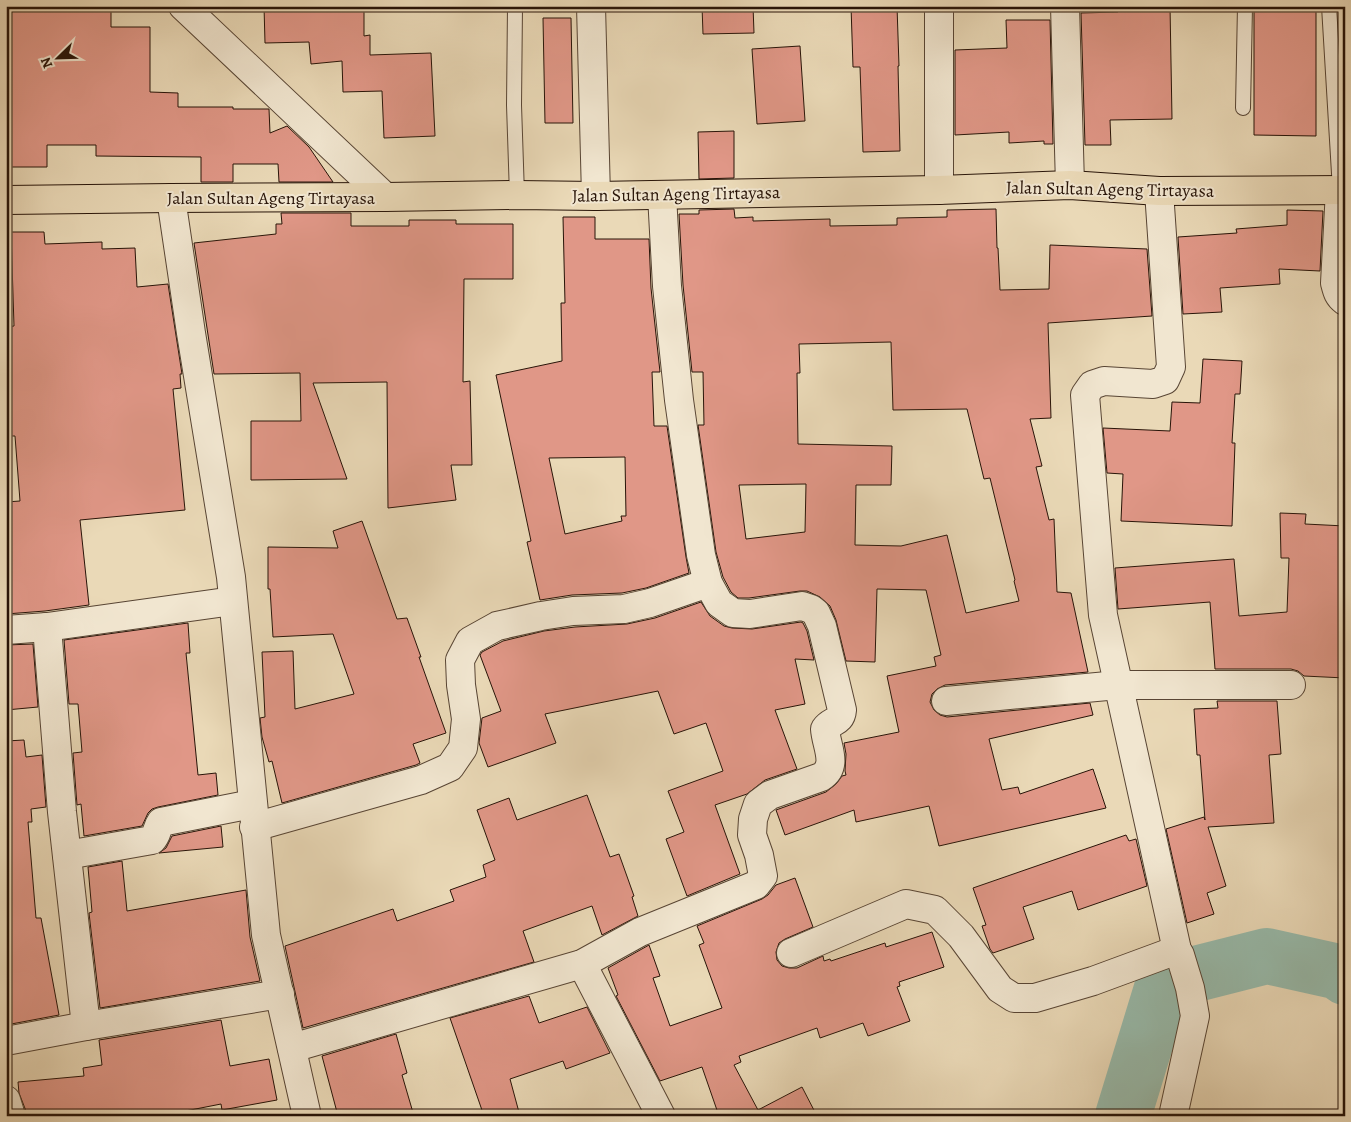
<svg xmlns="http://www.w3.org/2000/svg" width="1351" height="1122" viewBox="0 0 1351 1122" font-family="Alegreya,serif">
  <rect width="100%" height="100%" fill="#ead9b7"/>
  <filter id="stains"><feTurbulence type="fractalNoise" baseFrequency=".004" numOctaves="4"/><feColorMatrix values="0 0 0 0 .2 0 0 0 0 .09 0 0 0 0 .02 0 0 0 .5 -.17"/></filter>
  <radialGradient id="worn" r=".72"><stop offset=".6" stop-color="#630" stop-opacity="0"/><stop offset="1" stop-color="#630" stop-opacity=".3"/></radialGradient>
  <g fill="none" stroke-linecap="round" stroke-linejoin="round">
    <polyline stroke="#98baaa" stroke-width="56" points="1123,1116 1164,982 1267,956 1339,972 1345,977"/>
  </g>
  <g fill="#e09787" stroke="#281408" fill-rule="evenodd">
    <polygon points="6,6 111,7 111,27 150,27 150,92 178,93 178,107 233,107 233,109 269,109 270,133 287,126 309,147 333,182 279,182 278,164 233,164 233,182 201,182 201,157 96,156 96,145 47,145 47,167 6,167"/>
    <polygon points="264,6 364,6 364,36 370,35 370,55 431,53 435,136 384,138 382,91 343,92 342,61 311,64 309,42 265,43"/>
    <polygon points="702,6 753,6 754,33 703,34"/>
    <polygon points="851,6 897,6 899,66 898,66 900,151 863,152 860,67 853,67"/>
    <polygon points="1118,6 1170,6 1172,119 1110,120 1111,145 1085,145 1081,13 1118,12"/>
    <polygon points="1254,6 1316,6 1316,136 1254,135"/>
    <polygon points="543,18 571,18 573,123 545,123"/>
    <polygon points="1006,20 1050,20 1053,144 1044,144 1044,141 1009,143 1009,132 955,135 955,50 1007,48"/>
    <polygon points="800,46 805,121 757,124 752,49"/>
    <polygon points="734,131 734,178 699,179 698,132"/>
    <path d="M734,209L735,218L753,217V221L830,219V226L897,225V218L947,217V210L996,209L997,248H998L1000,290L1049,289L1050,245L1147,249L1152,316L1048,323L1051,418L1030,419L1042,466L1036,467L1049,520L1054,519L1057,592L1071,593L1088,672L945,685L937,689L932,694L930,702L934,710L940,715L947,717L1090,703L1093,715L989,739L1002,790L1018,787L1020,794L1093,769L1106,808L939,846L929,806L856,822L854,810L785,835L776,810L826,792L836,784L842,776L846,775L845,771L846,754L844,743L899,732L887,676L936,666L934,657L941,655L926,590L877,589L875,662L846,661L836,620L830,606L820,597L807,591H800L749,598H738L731,592L723,577L716,552L698,425H704L703,372H692L683,285L679,214H699V210ZM891,342L893,410L967,409L984,479L990,478L1015,580L1014,581L1019,601L966,613L947,535L901,546L855,545L856,485H891L892,446L798,444L797,373H800L799,344ZM806,484L805,532L746,539L739,485Z"/>
    <polygon points="1287,210 1323,211 1320,271 1279,269 1280,284 1220,288 1222,312 1183,314 1178,237 1237,233 1236,229 1287,225"/>
    <polygon points="281,213 351,213 351,226 409,226 409,220 456,220 456,224 513,224 513,279 464,279 463,382 470,381 472,465 451,465 456,500 388,508 387,382 313,383 347,479 251,480 251,421 301,421 300,373 214,374 194,243 276,234 276,224 282,224"/>
    <path d="M563,217H595V239H649L651,288L660,372H652L654,426H667L686,557L689,573L646,588L622,593L572,595L540,600L527,542L531,541L496,375L562,361L561,303H565ZM625,457L626,516H621L622,521L565,534L549,458Z"/>
    <polygon points="11,232 44,232 45,244 102,242 102,249 135,248 137,287 168,284 182,374 180,374 181,388 173,389 185,510 80,520 89,605 45,611 6,614 6,502 20,501 15,436 8,436 6,421 6,327 14,326"/>
    <polygon points="1203,359 1242,361 1240,394 1235,394 1232,443 1235,443 1232,526 1121,521 1123,474 1107,473 1103,428 1170,431 1172,402 1200,403"/>
    <polygon points="1280,513 1306,514 1305,524 1345,526 1345,678 1304,676 1298,671 1291,669 1215,669 1210,602 1118,609 1115,568 1234,559 1239,616 1287,612 1289,558 1281,558"/>
    <polygon points="362,521 397,619 407,618 421,657 419,657 446,733 413,744 420,763 416,765 282,803 272,761 269,762 262,737 260,718 265,717 262,652 293,651 295,709 354,694 333,634 273,637 270,589 268,589 268,547 338,548 333,531"/>
    <polygon points="701,602 710,616 724,626 732,628 752,629 801,622 803,623 807,631 814,660 795,659 805,704 775,710 797,769 765,780 747,794 715,805 740,874 687,896 666,839 684,832 668,791 723,771 706,723 674,734 658,691 545,714 556,743 488,767 479,743 482,718 501,711 480,655 482,652 503,641 544,631 575,627 627,624 655,618"/>
    <polygon points="188,623 190,653 186,653 198,775 216,773 218,795 158,807 152,809 148,813 142,826 84,836 81,804 77,805 73,753 82,752 78,704 69,704 64,640"/>
    <polygon points="33,644 38,707 6,710 6,645"/>
    <polygon points="1217,701 1277,701 1281,754 1269,755 1274,823 1208,827 1226,886 1207,893 1214,914 1187,923 1166,829 1204,817 1205,820 1200,755 1197,755 1194,709 1218,708"/>
    <polygon points="24,740 26,757 42,755 46,807 31,809 32,822 28,822 36,918 41,918 59,1015 6,1025 6,741"/>
    <polygon points="587,795 610,857 619,854 634,896 632,897 638,916 602,935 592,906 523,931 534,962 303,1028 285,946 393,909 397,921 454,901 450,890 486,877 483,865 495,860 477,810 509,798 517,820"/>
    <polygon points="221,826 223,847 159,853 166,848 172,836"/>
    <polygon points="1126,835 1129,841 1136,839 1147,886 1078,910 1072,891 1023,907 1034,939 993,953 990,949 982,926 986,925 973,888"/>
    <polygon points="122,861 127,911 246,890 250,937 260,981 100,1008 89,913 92,912 88,867"/>
    <polygon points="795,878 813,927 785,939 779,943 776,952 777,960 782,966 789,968 797,968 823,956 824,961 830,959 831,961 885,943 886,947 932,932 944,967 899,982 900,986 897,987 910,1021 868,1036 863,1023 820,1038 817,1028 739,1056 741,1062 734,1065 758,1110 802,1087 817,1116 719,1116 702,1067 660,1081 616,996 618,995 608,968 649,945 660,976 653,978 670,1026 722,1008 699,945 704,943 697,926 762,899 768,895 776,885"/>
    <polygon points="529,996 539,1023 587,1007 610,1053 566,1069 563,1061 510,1079 520,1116 484,1116 450,1018"/>
    <polygon points="221,1020 230,1066 269,1059 277,1100 222,1110 221,1104 160,1116 26,1116 26,1111 19,1093 18,1082 84,1076 83,1068 102,1065 99,1040"/>
    <polygon points="396,1034 407,1073 402,1075 414,1116 338,1116 322,1056"/>
  </g>
  <g fill="none" stroke-linecap="round" stroke-linejoin="round">
    <defs>
      <g id="lane">
        <polyline points="515,6 514,105 517,195"/>
        <polyline points="1329,6 1340,190"/>
        <polyline points="1243,108 1245,6"/>
      </g>
      <g id="street">
        <polyline points="183,6 385,197"/>
        <polyline points="591,6 596,196"/>
        <polyline points="939,6 939,190"/>
        <polyline points="1065,6 1070,185"/>
        <path d="M1340,190L1335,283C1337,291 1338,296 1345,301"/>
        <polyline points="1159,191 1171,367 1165,380 1153,384 1104,381 1092,385 1085,395 1103,615 1177,950 1180,955 1190,988 1195,1016 1173,1116"/>
        <polyline points="171,198 191,333 231,577 266,935 307,1116"/>
        <polyline points="47,627 62,812 86,1026"/>
        <polyline points="6,630 47,627 233,601"/>
        <polyline points="946,701 1118,685 1291,685"/>
        <polyline points="254,827 421,780 450,767 463,748 466,719 461,685 460,660 470,641 497,626 541,616 573,611 624,609 650,603 708,583"/>
        <path d="M67,855L152,840C158,834 156,829 161,822L252,804"/>
        <polyline points="791,953 906,904 935,910 961,936 1000,989 1014,998 1035,998 1093,981 1177,950"/>
        <polyline points="582,964 661,1116"/>
        <polyline points="6,1041 86,1026 280,994"/>
        <path d="M292,1048L582,964L640,932L756,885L763,876L759,855L752,835L753,819L758,804L770,795L821,777C839,766 826,746 825,729C831,720 841,723 842,710L822,626L816,613L811,609L802,606L750,614L733,613L719,603L708,583L701,555L679,400L667,286L662,195"/>
        <polyline points="6,1100 11,1116"/>
      </g>
      <polyline id="primary" points="6,200 171,198 385,197 517,195 596,196 939,190 1070,185 1159,191 1345,190"/>
    </defs>
    <use href="#lane" stroke="#584534" stroke-width="16"/>
    <use href="#street" stroke="#584534" stroke-width="30"/>
    <use href="#primary" stroke="#281408" stroke-width="30"/>
    <use href="#lane" stroke="#f1e6d0" stroke-width="14"/>
    <use href="#street" stroke="#f1e6d0" stroke-width="28"/>
    <use href="#primary" stroke="#ead9b7" stroke-width="28"/>
  </g>
  <g text-anchor="middle" stroke-width="4" stroke-linejoin="round" paint-order="stroke">
    <g font-size="18" fill="#281408" stroke="#f1e6d0">
      <text transform="translate(1110 189) rotate(1)" y="6">Jalan Sultan Ageng Tirtayasa</text>
      <text transform="translate(676 194) rotate(-1)" y="6">Jalan Sultan Ageng Tirtayasa</text>
      <text x="271" y="204">Jalan Sultan Ageng Tirtayasa</text>
    </g>
  </g>
  <rect width="1351" height="1122" fill="none" stroke="#ead9b7" stroke-width="25"/>
  <rect x="8" y="8" width="1336" height="1107" fill="none" stroke="#281408" stroke-width="2.5"/>
  <rect x="12" y="12" width="1326" height="1097" fill="none" stroke="#281408"/>
  <g transform="translate(58 58) rotate(247)" stroke="#f1e6d0" stroke-width="4" paint-order="stroke">
  <path d="M0-4L9 19L0 12L-9 19Z" fill="#281408"/>
  <text y="-8" font-size="14" font-weight="bold" text-anchor="middle" fill="#281408">N</text>
  </g>
  <rect width="100%" height="100%" filter="url(#stains)"/>
  <rect width="100%" height="100%" fill="url(#worn)"/>
</svg>
